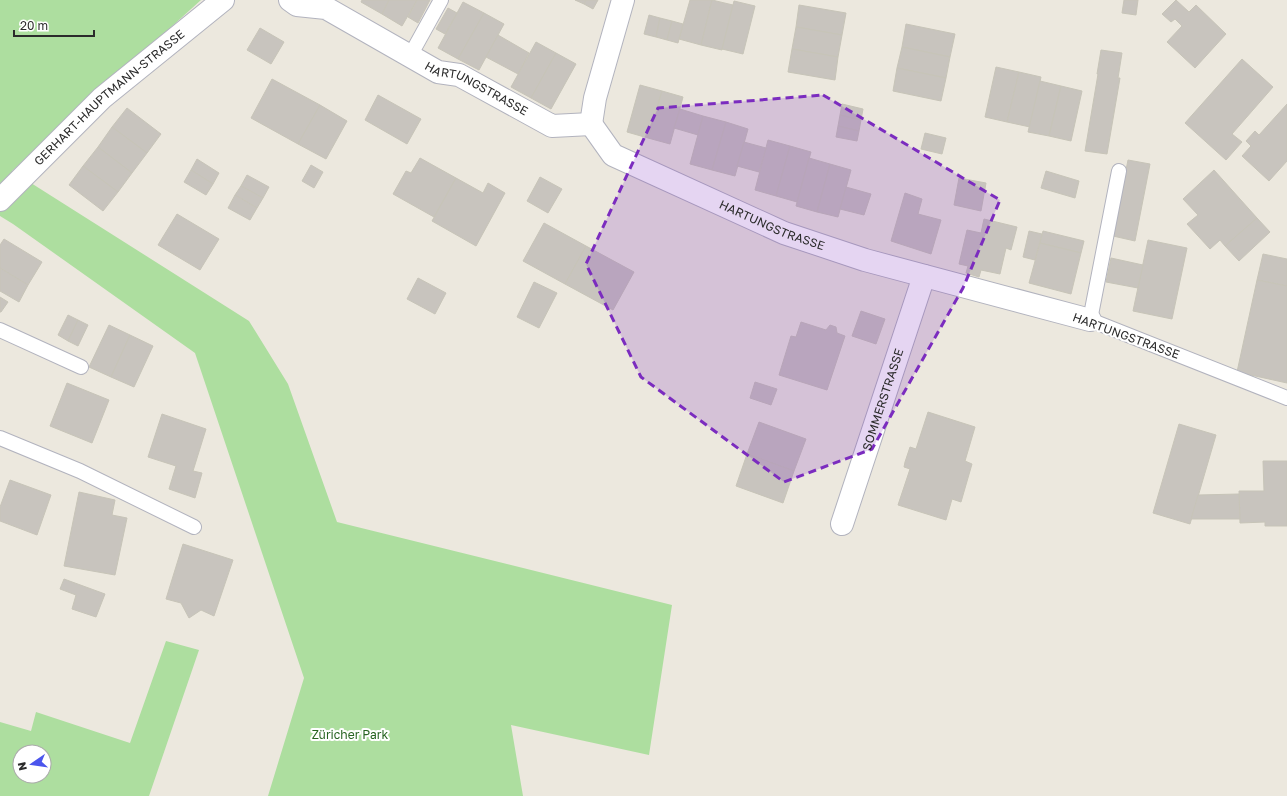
<svg xmlns="http://www.w3.org/2000/svg" width="1287" height="796" viewBox="0 0 1287 796" font-family="'Golos Text',sans-serif">
  <rect width="100%" height="100%" fill="#ece8de"/>
  <g fill="#adde9f" fill-rule="evenodd">
    <polygon points="0,0 201,0 12,171 249,321 288,384 337,522 672,605 649,755 511,725 523,796 268,796 304,678 195,353 13,224 0,216"/>
    <path d="M166,641L199,650L149,796H0V722L31,731L36,712L130,743ZM20,752H44V776H20Z"/>
  </g>
  <g fill="#c8c4be" stroke="#c7c4b8">
    <polygon points="362,0 389,0 382,14 361,2"/>
    <polygon points="389,0 417,0 402,26 382,14"/>
    <polygon points="417,0 430,0 418,23 408,17"/>
    <polygon points="575,0 586,0 584,4"/>
    <polygon points="586,0 598,0 593,9 584,4"/>
    <polygon points="690,0 712,0 701,45 679,39"/>
    <polygon points="712,0 733,5 722,50 701,45"/>
    <polygon points="1124,0 1138,0 1136,15 1122,13"/>
    <polygon points="1176,0 1189,12 1196,5 1226,34 1195,68 1167,42 1182,26 1175,19 1171,22 1162,14"/>
    <polygon points="734,1 755,6 743,54 722,49"/>
    <polygon points="463,2 484,13 458,59 438,48"/>
    <polygon points="799,5 846,13 842,35 796,27"/>
    <polygon points="448,8 457,13 445,34 436,29"/>
    <polygon points="484,13 504,24 479,70 458,59"/>
    <polygon points="649,15 660,18 656,37 644,34"/>
    <polygon points="660,18 672,21 667,40 656,37"/>
    <polygon points="672,21 683,24 678,43 667,40"/>
    <polygon points="906,24 955,34 950,57 902,47"/>
    <polygon points="796,27 842,35 838,57 792,49"/>
    <polygon points="260,28 284,42 271,64 247,50"/>
    <polygon points="498,35 529,53 518,74 486,57"/>
    <polygon points="536,42 556,53 531,98 511,87"/>
    <polygon points="902,47 950,57 946,78 897,68"/>
    <polygon points="792,49 838,57 835,80 788,72"/>
    <polygon points="1101,50 1122,53 1118,78 1120,78 1107,154 1085,151 1098,74 1097,74"/>
    <polygon points="556,53 576,64 551,109 531,98"/>
    <polygon points="1242,59 1273,87 1232,134 1242,142 1226,160 1185,123"/>
    <polygon points="996,67 1019,72 1007,122 985,117"/>
    <polygon points="897,68 946,78 941,101 893,91"/>
    <polygon points="1019,72 1041,77 1030,127 1007,122"/>
    <polygon points="272,79 320,105 298,144 251,118"/>
    <polygon points="1040,81 1061,86 1049,136 1028,132"/>
    <polygon points="640,85 662,91 648,138 627,132"/>
    <polygon points="1061,86 1082,91 1071,141 1049,136"/>
    <polygon points="662,91 683,97 670,144 648,138"/>
    <polygon points="378,95 421,119 407,144 365,120"/>
    <polygon points="842,104 863,109 861,120 840,115"/>
    <polygon points="1287,104 1287,161 1269,181 1242,156 1251,146 1246,141 1255,131 1259,135"/>
    <polygon points="320,105 347,121 326,159 298,144"/>
    <polygon points="127,108 161,134 147,153 112,127"/>
    <polygon points="680,109 703,116 698,135 674,128"/>
    <polygon points="840,115 861,120 859,131 838,126"/>
    <polygon points="703,116 726,122 712,170 690,164"/>
    <polygon points="726,122 748,129 735,176 712,170"/>
    <polygon points="838,126 859,131 857,141 836,137"/>
    <polygon points="112,127 147,153 132,173 98,147"/>
    <polygon points="925,133 946,138 942,154 921,149"/>
    <polygon points="768,140 790,146 776,196 755,190"/>
    <polygon points="744,142 766,148 759,172 737,166"/>
    <polygon points="790,146 811,152 797,202 776,196"/>
    <polygon points="98,147 132,173 118,192 83,166"/>
    <polygon points="420,158 456,178 434,217 393,194 406,171 411,173"/>
    <polygon points="809,158 830,164 817,212 796,206"/>
    <polygon points="197,159 219,173 213,184 191,170"/>
    <polygon points="1128,160 1150,164 1135,241 1113,236"/>
    <polygon points="830,164 851,170 838,217 817,212"/>
    <polygon points="311,165 323,172 314,188 302,181"/>
    <polygon points="83,166 118,192 103,211 69,185"/>
    <polygon points="191,170 213,184 206,195 184,182"/>
    <polygon points="1214,170 1257,218 1225,246 1220,240 1210,249 1187,224 1198,215 1183,199"/>
    <polygon points="1046,171 1079,181 1075,198 1041,188"/>
    <polygon points="247,175 269,187 263,198 241,186"/>
    <polygon points="540,177 562,189 548,213 527,201"/>
    <polygon points="456,178 483,193 488,183 505,193 476,246 432,221"/>
    <polygon points="959,178 986,183 981,211 954,205"/>
    <polygon points="241,186 263,198 257,208 235,195"/>
    <polygon points="846,187 871,194 864,215 840,209"/>
    <polygon points="905,193 922,199 918,214 941,220 931,254 891,241"/>
    <polygon points="235,195 257,208 250,220 228,208"/>
    <polygon points="177,214 219,239 200,270 158,245"/>
    <polygon points="1257,218 1270,232 1239,261 1225,246"/>
    <polygon points="984,219 1017,227 1011,250 1006,248 1000,274 981,270 979,277 966,273 968,266 959,264 967,230 981,233"/>
    <polygon points="544,223 586,246 565,284 523,261"/>
    <polygon points="1029,231 1042,234 1035,260 1023,257"/>
    <polygon points="1043,231 1084,241 1081,253 1040,243"/>
    <polygon points="4,239 42,262 28,285 0,268 0,245"/>
    <polygon points="1148,240 1187,248 1172,319 1133,311"/>
    <polygon points="1040,243 1081,253 1071,294 1029,283"/>
    <polygon points="586,246 634,272 613,310 565,284"/>
    <polygon points="1263,254 1287,259 1287,286 1257,280"/>
    <polygon points="1111,258 1143,265 1138,288 1106,282"/>
    <polygon points="0,268 28,285 19,302 0,291"/>
    <polygon points="418,278 446,293 435,314 407,299"/>
    <polygon points="1257,280 1287,286 1287,383 1237,372"/>
    <polygon points="534,282 557,293 539,328 517,317"/>
    <polygon points="0,297 8,302 1,312 0,312"/>
    <polygon points="861,311 885,319 876,344 852,336"/>
    <polygon points="68,315 78,320 68,341 58,335"/>
    <polygon points="78,320 88,325 78,346 68,341"/>
    <polygon points="801,322 826,330 830,325 836,327 837,333 845,336 827,390 779,375 791,336 796,337"/>
    <polygon points="109,325 130,335 111,377 89,367"/>
    <polygon points="130,335 153,346 134,387 111,377"/>
    <polygon points="755,382 777,389 771,405 750,398"/>
    <polygon points="67,383 109,400 92,443 50,426"/>
    <polygon points="928,412 975,427 965,461 972,464 961,502 952,499 946,520 898,505 910,469 904,467 905,462 910,447 916,449"/>
    <polygon points="162,414 206,429 193,471 202,473 195,498 169,489 176,466 148,457"/>
    <polygon points="759,422 806,439 794,471 747,454"/>
    <polygon points="1179,424 1216,435 1190,524 1153,513"/>
    <polygon points="747,454 794,471 783,503 736,486"/>
    <polygon points="1263,461 1287,461 1287,526 1265,526 1265,522 1240,523 1239,491 1264,491"/>
    <polygon points="10,480 51,495 37,535 0,521 0,507"/>
    <polygon points="79,492 115,500 112,515 127,518 115,575 64,566"/>
    <polygon points="1239,494 1240,519 1191,519 1198,495"/>
    <polygon points="183,544 233,560 214,616 201,610 189,618 181,603 166,599"/>
    <polygon points="64,579 105,594 96,617 72,609 76,595 60,589"/>
  </g>
  <g fill="none" stroke-linecap="round" stroke-linejoin="round">
    <defs>
      <g id="service">
        <polyline points="410,56 441,0"/>
        <polyline points="1119,171 1090,320 1287,398"/>
        <polyline points="0,330 81,367"/>
        <polyline points="0,438 80,471 194,527"/>
      </g>
      <g id="minor">
        <path id="s1" d="M290,0L297,5L326,8L438,72L459,75L552,126L591,124"/>
        <path id="s2" d="M591,124L613,155L784,233L865,260L1090,320"/>
        <polyline points="591,124 595,98 623,0"/>
        <path id="s3" d="M0,200L102,98L223,0"/>
        <path id="s4" d="M842,524L924,276"/>
      </g>
    </defs>
    <use href="#service" stroke="#b2b3be" stroke-width="16"/>
    <use href="#minor" stroke="#b2b3be" stroke-width="24"/>
    <use href="#service" stroke="#fff" stroke-width="14"/>
    <use href="#minor" stroke="#fff" stroke-width="22"/>
  </g>
  <path fill="#7b2cbf" fill-opacity="0.2" stroke="#7b2cbf" stroke-width="3" stroke-dasharray="8 5" stroke-linejoin="round" d="M823,95L1000,200L963,288L872,449L784,482L641,377L586,264L658,108Z"/>
  <g text-anchor="middle" stroke-width="4" stroke-linejoin="round" paint-order="stroke">
    <g font-size="12" fill="#2b2b2b" stroke="#fff">
      <text dy="4" stroke="none"><textPath href="#s1" startOffset="209">HARTUNGSTRASSE</textPath></text>
      <text dy="4" stroke="none"><textPath href="#s3" startOffset="150">GERHART-HAUPTMANN-STRASSE</textPath></text>
      <text dy="4" stroke="none"><textPath href="#s2" startOffset="212">HARTUNGSTRASSE</textPath></text>
      <text transform="translate(1126 336) rotate(20)" y="4">HARTUNGSTRASSE</text>
      <text dy="4" stroke="none"><textPath href="#s4" startOffset="131">SOMMERSTRASSE</textPath></text>
    </g>
    <g font-size="12" fill="#266320" stroke="#fff">
      <text x="350" y="739">Züricher Park</text>
    </g>
  </g>
  <g transform="translate(32 764) rotate(257)"><circle r="19" fill="#ffffff" stroke="#aaaaaa"/>
  <path d="M0-3L7 15L0 10L-7 15Z" fill="#4b55ed"/>
  <text y="-6" font-size="11" font-weight="bold" text-anchor="middle" fill="#2b2b2b">N</text>
  </g>
  <path d="M14 30v6h80v-6" fill="none" stroke="#2b2b2b" stroke-width="2"/>
  <text x="20" y="30" font-size="12" fill="#2b2b2b" stroke="#ffffff" stroke-width="3" paint-order="stroke">20 m</text>
</svg>
